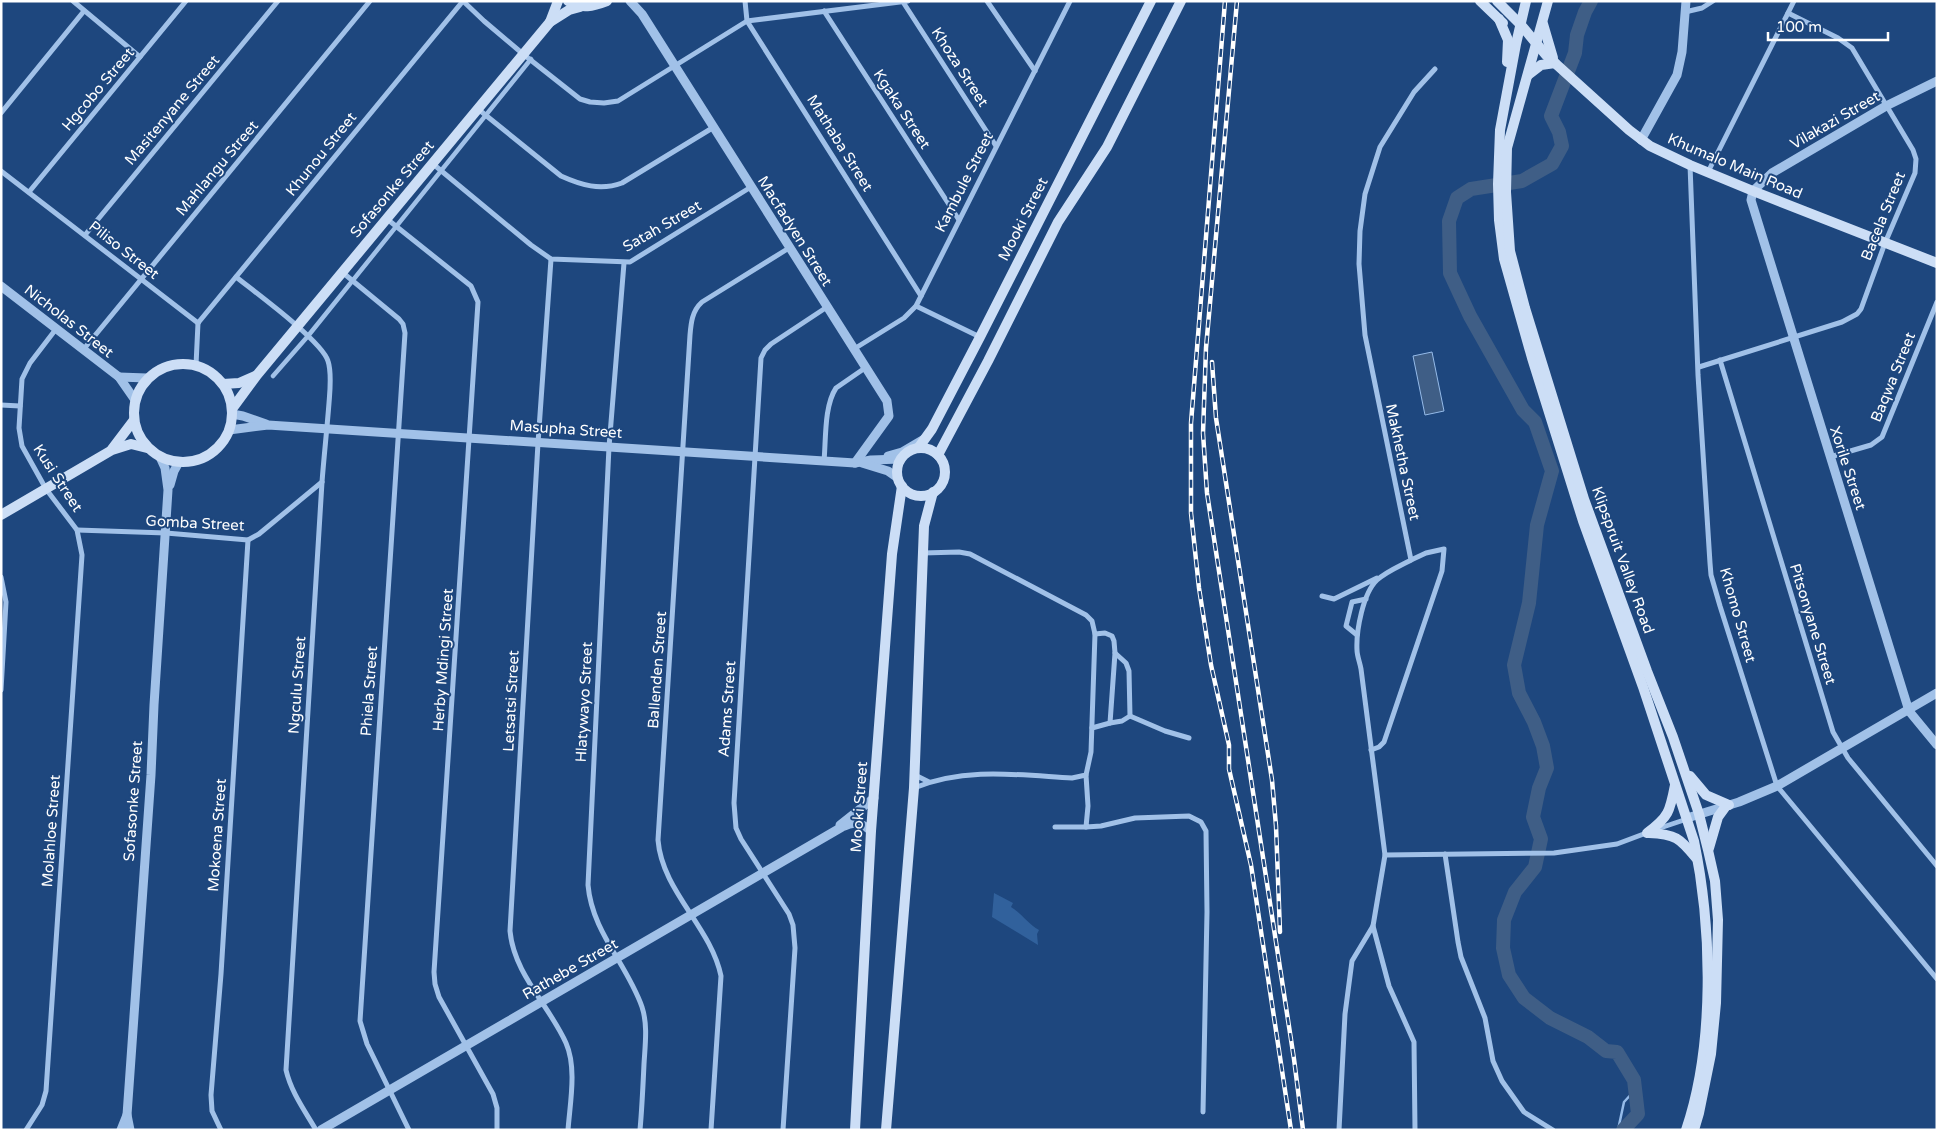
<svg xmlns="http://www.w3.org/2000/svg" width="1938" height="1131" viewBox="0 0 1938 1131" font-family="'Varela Round',sans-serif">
  <rect width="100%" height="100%" fill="#1e477e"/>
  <path fill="#31619c" d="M994,893L1013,903L1011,907C1022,914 1028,924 1039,930L1037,934L1038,945L992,917Z"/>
  <polygon fill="#3f5e86" stroke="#95bbe9" points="1432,352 1444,411 1425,415 1413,356"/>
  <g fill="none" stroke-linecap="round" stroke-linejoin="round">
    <polyline stroke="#95bbe9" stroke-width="2.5" points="1618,1130 1624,1102 1635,1090"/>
    <polyline stroke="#3f5e86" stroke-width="14" points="1591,1 1585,12 1577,35 1575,53 1551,116 1559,132 1562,146 1552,164 1522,181 1471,189 1457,198 1449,221 1450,273 1470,316 1523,410 1535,422 1552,471 1537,525 1529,603 1514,665 1519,693 1534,722 1543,746 1547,768 1539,788 1533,817 1541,839 1535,867 1515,892 1504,920 1503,948 1509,975 1524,998 1550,1018 1588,1037 1606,1051 1617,1052 1634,1080 1638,1114 1623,1130"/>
    <polyline stroke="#a1c1e8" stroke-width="4.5" points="273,376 308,336 531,59"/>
    <g stroke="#a1c1e8" stroke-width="5">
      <polyline points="73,1 140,57"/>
      <polyline points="463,1 484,21 523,54 580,99 590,102 604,103 618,101 747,21 908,1"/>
      <polyline points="745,1 747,21 921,296"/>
      <polyline points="987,1 1035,71"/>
      <polyline points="903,2 996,146"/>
      <polyline points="824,11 959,220"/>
      <polyline points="1685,12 1702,8 1713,1"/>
      <path d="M478,109L561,176C581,185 600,191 622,183L714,127"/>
      <polyline points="1,113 84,11"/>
      <polyline points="433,164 531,245 551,259 630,262 751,187"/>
      <polyline points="1690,165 1698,375 1710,563 1711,575 1720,606 1777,786 1937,979"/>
      <polyline points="1,171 198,323"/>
      <polyline points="1708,172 1794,1"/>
      <polyline points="29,192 186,1"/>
      <polyline points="387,219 471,286 478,302 434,972 435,984 439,997 493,1094 497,1108 497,1130"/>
      <polyline points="85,235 278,1"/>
      <path d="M551,259L538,443L510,931C514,974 549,1005 566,1043C577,1068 570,1103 568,1130"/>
      <path d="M624,263L609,447L588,885C592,932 627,964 642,1007C648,1025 645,1046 644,1064C643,1086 642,1108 640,1130"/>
      <polyline points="342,272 399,319 403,324 405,333 360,1021 367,1044 409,1130"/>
      <path d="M236,277C255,292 322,341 328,361C332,373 330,390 329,403C327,429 324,456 322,482L286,1070C291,1092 305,1111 316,1130"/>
      <polyline points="916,306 980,337"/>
      <polyline points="198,323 463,1"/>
      <polyline points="854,349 904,318 916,306 1070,1"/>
      <polyline points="83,350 370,1"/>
      <polyline points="1720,360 1833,732 1848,758 1937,866"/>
      <polyline points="196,365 198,323"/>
      <polyline points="1699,367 1842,322 1857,314 1861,309 1885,243 1915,173 1916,159 1913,150 1852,48 1838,38 1788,13"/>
      <polyline points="1,405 20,406"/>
      <polyline points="1830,457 1871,445 1882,437 1937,302"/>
      <path d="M824,461C826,440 824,406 836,388L865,368"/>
      <polyline points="77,530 166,533 248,540 259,534 322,482"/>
      <polyline points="1,577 6,602 1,690"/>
      <polyline points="1322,596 1334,599 1377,578"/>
      <polyline points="1357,635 1346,626 1352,602 1366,599"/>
      <polyline points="1130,716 1165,731 1189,738"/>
      <polyline points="1110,723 1122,721 1130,716 1129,671 1126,663 1115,653"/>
      <polyline points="1092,728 1110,723 1115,653 1114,641 1112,636 1105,633 1095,634"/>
      <polyline points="1371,750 1379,747 1384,742 1442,571 1444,549 1426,553 1411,560"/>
      <polyline points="915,775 929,782"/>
      <polyline points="1086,775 1088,806 1086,827 1101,826 1135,818 1189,816 1201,822 1206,831 1207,912 1203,1112"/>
      <path d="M914,788C965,767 1019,775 1072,778L1086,775L1091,752L1095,634L1092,621L1086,615L970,554L959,552L923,553"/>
      <polyline points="1055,827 1086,827"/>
      <polyline points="1657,829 1687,819"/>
      <polyline points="1445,854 1458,942 1461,957 1485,1018 1493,1061 1502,1081 1524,1112 1553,1130"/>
      <polyline points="1385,855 1554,853 1617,844 1649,832"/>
      <polyline points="1373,926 1389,986 1414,1042 1415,1130"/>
      <polyline points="26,1130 42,1105 46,1091 82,555 77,530 46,489 22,446 19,428 22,379 30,363 56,329"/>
      <polyline points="221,1130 212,1111 211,1095 221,974 248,540"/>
      <path d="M711,1130L721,976C711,927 662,891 658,840L690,335C691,323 692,311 702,302L789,248"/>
      <polyline points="783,1130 795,948 793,925 789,914 741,839 736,828 734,803 761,358 765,350 771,344 827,307"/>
      <path d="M1339,1130L1345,1014L1352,961L1373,926L1385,855L1361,669C1360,663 1357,656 1357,650C1356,631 1363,593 1377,580C1387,571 1400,566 1411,560L1365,335L1359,264L1360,231L1365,194L1380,147L1414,92L1435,69"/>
    </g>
    <g stroke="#a1c1e8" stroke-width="9">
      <polyline points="630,1 642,14 887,401 889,416 855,463"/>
      <polyline points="1937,81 1886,106 1772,173 1753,191 1751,200 1909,711 1937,745"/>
      <polyline points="1641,140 1677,75 1682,52 1686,1"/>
      <polyline points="1,286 119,377 135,400"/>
      <polyline points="119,377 147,378"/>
      <polyline points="232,414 243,416 266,424"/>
      <polyline points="229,430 268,425 855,463 871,460 901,459"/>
      <polyline points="888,456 902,452 924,439"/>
      <polyline points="862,463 888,471 898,478"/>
      <polyline points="170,485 174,471 179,462"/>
      <polyline points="1687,818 1739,802 1777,786 1937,693"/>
      <polyline points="840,825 874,798"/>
      <polyline points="121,1130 127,1115"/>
      <polyline points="130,1130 127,1115 151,775 154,705 168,490 165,468 160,457"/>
      <path d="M321,1130L842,827C855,821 861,822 871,831"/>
    </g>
    <g stroke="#ccdef6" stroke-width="10">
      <path d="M568,1C581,10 594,6 607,1"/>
      <polyline points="1480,1 1503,23"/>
      <polyline points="1497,1 1521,25 1546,55 1629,130 1650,146 1690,165 1753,191 1937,263"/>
      <path d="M1526,1L1516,44L1500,130L1498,184L1499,220L1504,259L1532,358L1583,521L1643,687L1694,841C1712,928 1715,1045 1686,1130"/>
      <polyline points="1548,1 1507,148 1506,192 1510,251 1525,308 1584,499 1647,671 1673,737 1699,814 1708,850 1715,881 1718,920 1716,1003 1711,1054 1699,1113 1694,1130"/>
      <polyline points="1499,19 1508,40 1507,62"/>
      <polyline points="550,22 558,1"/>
      <polyline points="1543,24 1553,58"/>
      <polyline points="1528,75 1541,65 1555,63"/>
      <circle cx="183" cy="413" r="49"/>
      <polyline points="223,384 239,383 255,376"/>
      <polyline points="232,409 257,375 550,22 569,10 580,7"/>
      <polyline points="919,447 932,429 980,337 1151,1"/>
      <circle cx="921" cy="472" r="24"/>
      <polyline points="112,449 134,420"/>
      <polyline points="938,455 988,361 1058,222 1107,147 1181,1"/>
      <polyline points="1,515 112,450 131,444 147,448"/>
      <polyline points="1690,776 1706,795 1729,805"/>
      <path d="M1647,833C1669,817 1670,811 1675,785"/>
      <path d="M1649,833C1675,834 1680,838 1696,858"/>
      <polyline points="1709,848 1718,817 1726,806"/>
      <polyline points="855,1130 871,831 892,554 902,486"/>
      <polyline points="886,1130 914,788 924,526 933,492"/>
    </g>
    <defs>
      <g id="rail">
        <polyline points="1225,1 1191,423 1191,513 1199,588 1211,665 1229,745 1229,769 1251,865 1291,1130"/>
        <polyline points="1237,1 1206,348 1203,433 1207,493 1294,1059 1303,1130"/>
        <polyline points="1212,362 1216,418 1272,780 1276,826 1280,932"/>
      </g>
    </defs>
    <use href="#rail" stroke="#fff" stroke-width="4.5"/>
    <use href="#rail" stroke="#1e477e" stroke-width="2.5" stroke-dasharray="8" stroke-linecap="butt"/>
  </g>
  <g text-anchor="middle" stroke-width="4" stroke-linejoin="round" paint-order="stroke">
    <g font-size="15" fill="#fff" stroke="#1e477e">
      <text transform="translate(960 67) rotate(57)" y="5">Khoza Street</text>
      <text transform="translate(98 89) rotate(-50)" y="5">Hgcobo Street</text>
      <text transform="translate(902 109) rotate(57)" y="5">Kgaka Street</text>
      <text transform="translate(172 110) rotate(-50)" y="5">Masitenyane Street</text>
      <text transform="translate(1835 120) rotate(-30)" y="5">Vilakazi Street</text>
      <text transform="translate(840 143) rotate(58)" y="5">Mathaba Street</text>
      <text transform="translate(321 154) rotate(-51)" y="5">Khunou Street</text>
      <text transform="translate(1735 166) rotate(23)" y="5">Khumalo Main Road</text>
      <text transform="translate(217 168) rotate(-50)" y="5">Mahlangu Street</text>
      <text transform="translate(964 182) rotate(-63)" y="5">Kambule Street</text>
      <text transform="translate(392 189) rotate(-50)" y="5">Sofasonke Street</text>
      <text transform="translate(1883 216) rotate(-68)" y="5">Bacela Street</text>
      <text transform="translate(1023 219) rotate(-63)" y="5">Mooki Street</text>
      <text transform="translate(662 226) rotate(-30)" y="5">Satah Street</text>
      <text transform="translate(795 231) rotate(58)" y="5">Macfadyen Street</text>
      <text transform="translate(124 250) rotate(38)" y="5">Piliso Street</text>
      <text transform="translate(69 321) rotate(38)" y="5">Nicholas Street</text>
      <text transform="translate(1893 377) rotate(-68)" y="5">Baqwa Street</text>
      <text transform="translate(566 429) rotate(4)" y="5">Masupha Street</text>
      <text transform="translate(1403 462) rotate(78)" y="5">Makhetha Street</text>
      <text transform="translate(1848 468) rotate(72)" y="5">Xorile Street</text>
      <text transform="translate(58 478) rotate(57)" y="5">Kusi Street</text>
      <text transform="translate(195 523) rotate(3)" y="5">Gomba Street</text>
      <text transform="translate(1623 560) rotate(70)" y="5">Klipspruit Valley Road</text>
      <text transform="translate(1738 615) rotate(74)" y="5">Khomo Street</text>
      <text transform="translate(1813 624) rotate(73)" y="5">Pitsonyane Street</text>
      <text transform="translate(443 660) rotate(-86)" y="5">Herby Mdingi Street</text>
      <text transform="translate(657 670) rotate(-86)" y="5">Ballenden Street</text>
      <text transform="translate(297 685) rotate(-86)" y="5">Ngculu Street</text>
      <text transform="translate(369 691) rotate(-86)" y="5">Phiela Street</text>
      <text transform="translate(511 701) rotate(-87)" y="5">Letsatsi Street</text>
      <text transform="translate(584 702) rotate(-87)" y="5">Hlatywayo Street</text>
      <text transform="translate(727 709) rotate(-86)" y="5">Adams Street</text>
      <text transform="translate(133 801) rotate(-86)" y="5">Sofasonke Street</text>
      <text transform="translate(859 807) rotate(-86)" y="5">Mooki Street</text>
      <text transform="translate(51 831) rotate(-86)" y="5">Molahloe Street</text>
      <text transform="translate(217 835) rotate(-86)" y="5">Mokoena Street</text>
      <text transform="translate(570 969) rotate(-30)" y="5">Rathebe Street</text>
    </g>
  </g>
  <rect width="1938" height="1131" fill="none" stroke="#ffffff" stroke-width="5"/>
  <path d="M1768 32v8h120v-8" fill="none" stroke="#ffffff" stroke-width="2.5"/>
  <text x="1776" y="32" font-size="15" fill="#ffffff" stroke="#1e477e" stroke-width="4" paint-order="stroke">100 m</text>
</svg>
